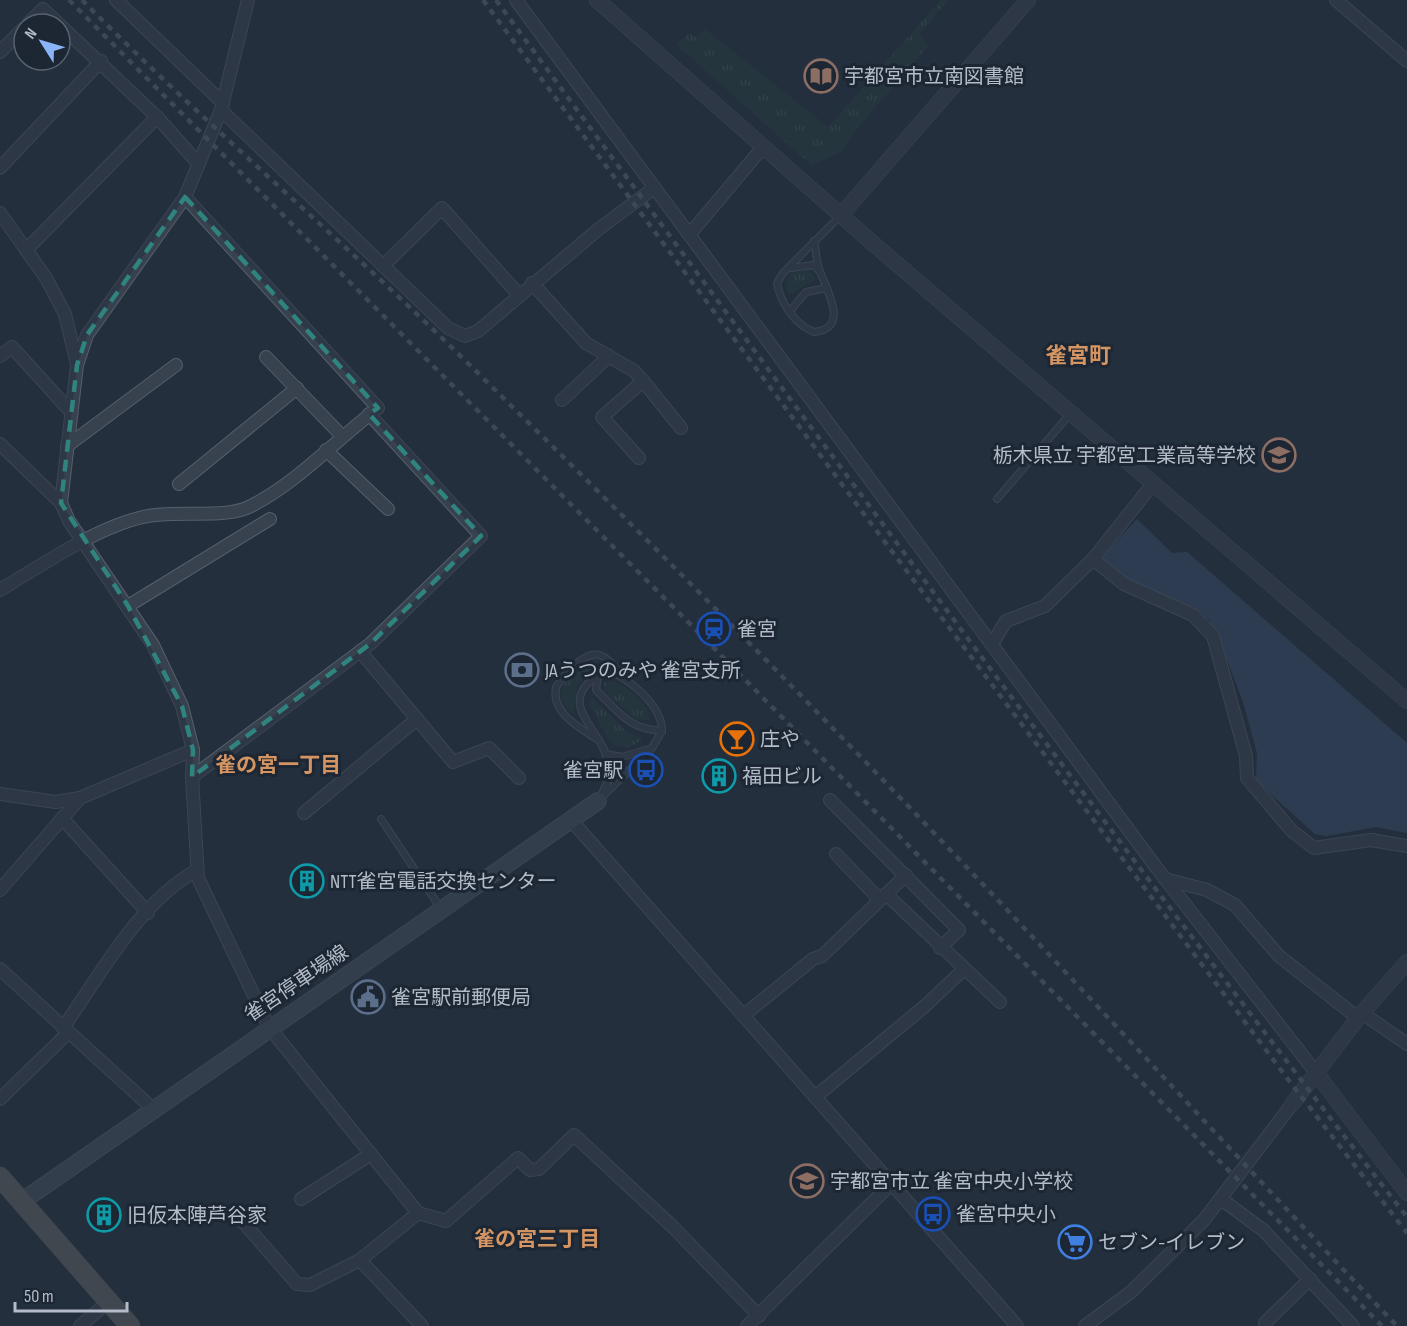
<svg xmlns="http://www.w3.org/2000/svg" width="1407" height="1326" viewBox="0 0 1407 1326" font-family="'Sofia Sans Condensed','Noto Sans JP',sans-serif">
  <defs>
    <pattern id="grass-tufts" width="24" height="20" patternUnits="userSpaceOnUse" patternTransform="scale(1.5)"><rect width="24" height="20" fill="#263c3f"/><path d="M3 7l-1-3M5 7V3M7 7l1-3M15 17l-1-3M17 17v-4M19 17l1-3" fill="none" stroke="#435659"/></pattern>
  </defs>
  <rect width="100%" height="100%" fill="#242f3e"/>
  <g fill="url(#grass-tufts)">
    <polygon points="941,0 948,0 919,34 929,45 855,131 843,151 811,165 677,45 688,33 696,37 705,29 828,127"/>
    <polygon points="809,269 816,279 789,295 785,285 790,273"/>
    <path d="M590,660L595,659L598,662L577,686L574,714C546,692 571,675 590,660Z"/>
    <path d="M610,680C625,684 650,704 649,720H636L605,691L603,684Z"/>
    <polygon points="592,697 628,733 642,738 642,740 628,748 614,745 607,737 589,704"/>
  </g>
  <polygon fill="#394c67" points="1137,519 1172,553 1187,552 1407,743 1407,833 1376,827 1327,836 1315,834 1256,781 1257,753 1244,705 1223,649 1209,620 1172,599 1128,581 1101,558"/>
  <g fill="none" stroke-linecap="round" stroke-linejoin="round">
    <defs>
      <g id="service">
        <path d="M814,241C816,249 816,258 818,265C823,285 853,328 814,332C795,325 780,302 777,283L783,273L840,216"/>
        <polyline points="791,268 813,265 820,272"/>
        <polyline points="790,311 806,292 827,288"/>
        <polyline points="997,499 1070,414"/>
        <path d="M606,670C629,678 662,705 662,731L652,748L598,801C603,791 611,779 609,767C605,727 547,703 606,670Z"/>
        <path d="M598,674L596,690C620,713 628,729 662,731"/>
        <path d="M595,738C577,726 551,712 556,687C565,674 587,646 604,657C611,661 616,669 621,674"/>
        <polyline points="606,754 622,757 649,749"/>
        <polyline points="381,819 441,909"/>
      </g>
      <g id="minor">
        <polyline points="116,0 223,103"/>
        <polyline points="248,0 221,110 185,197 87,335 77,365 61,503 69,521 153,645 182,706 193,750 192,777 198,878 269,1027 418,1213 360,1260 422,1326"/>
        <polyline points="516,0 1156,867 1317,1074"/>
        <polyline points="1336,0 1407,61"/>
        <polyline points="28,24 43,9 59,24"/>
        <polyline points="60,25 157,117 197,162"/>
        <polyline points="0,52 24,28"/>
        <polyline points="221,110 448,328 465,336 478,331 600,228 654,188"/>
        <polyline points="0,168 101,61"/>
        <polyline points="0,213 46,278 65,314 77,364"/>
        <polyline points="689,235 764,146"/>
        <polyline points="26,250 157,117"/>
        <polyline points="383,266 442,208 519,295"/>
        <polyline points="532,283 586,343 634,371 643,381 602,417 639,458"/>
        <polyline points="0,356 12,347 71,412"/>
        <polyline points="266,357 342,436"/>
        <polyline points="643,381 681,428"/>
        <polyline points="562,400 609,356"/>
        <polyline points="0,444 61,503"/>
        <polyline points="67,446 176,365"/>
        <polyline points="326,450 388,509"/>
        <polyline points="179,484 297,388"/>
        <polyline points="1152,485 1093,559 1124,584 1193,615 1213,636 1246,756 1247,778 1292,831 1314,848 1371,840 1407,846"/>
        <path d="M0,590C42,565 95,528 143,517C175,509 225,520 251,506C298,482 336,440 378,408L185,197"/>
        <polyline points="128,606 270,519"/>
        <polyline points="992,644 1006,621 1045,606 1093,559"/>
        <polyline points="360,651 453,762 489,748 519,778"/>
        <polyline points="192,777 370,644 481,536 369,414"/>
        <polyline points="0,794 56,802 80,798 193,750"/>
        <polyline points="830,800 959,930 940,948"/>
        <polyline points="304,813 417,719"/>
        <polyline points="62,818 148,913"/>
        <polyline points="571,820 1017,1326"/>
        <polyline points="836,854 880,900"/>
        <polyline points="1165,879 1207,890 1235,905 1279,956 1358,1018"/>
        <polyline points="0,890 80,798"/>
        <polyline points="886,894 1000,1002"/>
        <polyline points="0,969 152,1108"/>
        <polyline points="1362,1013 1407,1044"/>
        <polyline points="744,1015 813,959 822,956 906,875"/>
        <path d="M63,1028C101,974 138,903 197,870"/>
        <polyline points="815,1097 925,1006 963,970"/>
        <polyline points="0,1099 68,1033"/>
        <polyline points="301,1199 371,1154"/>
        <polyline points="1221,1199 1263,1230 1353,1326"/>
        <polyline points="418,1213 446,1221 518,1158 530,1170 539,1169 574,1135 674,1228 759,1316"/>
        <polyline points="237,1215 297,1284 310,1285 360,1260"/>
        <polyline points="1265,1323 1310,1279"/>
        <polyline points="80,1326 108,1302"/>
        <polyline points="747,1326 891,1184"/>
        <polyline points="1085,1326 1131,1292 1204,1220 1293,1103"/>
      </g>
      <g id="tertiary">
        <polyline points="597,0 869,240 1407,701"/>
        <polyline points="841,215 1028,0"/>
        <polyline points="1317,1074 1407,1193"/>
        <polyline points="1293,1103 1362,1013 1407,962"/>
      </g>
      <polyline id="secondary" points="21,1202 598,801"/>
      <polyline id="trunk" points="0,1177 130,1326"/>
    </defs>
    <use href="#service" stroke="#565f6c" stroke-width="8"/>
    <use href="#minor" stroke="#565f6c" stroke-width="14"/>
    <use href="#tertiary" stroke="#565f6c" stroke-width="16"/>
    <use href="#secondary" stroke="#565f6c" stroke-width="18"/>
    <use href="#trunk" stroke="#434c59" stroke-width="21"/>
    <use href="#service" stroke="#38414e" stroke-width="6"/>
    <use href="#minor" stroke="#38414e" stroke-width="12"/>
    <use href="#tertiary" stroke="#38414e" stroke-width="15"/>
    <use href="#secondary" stroke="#465061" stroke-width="16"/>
    <use href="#trunk" stroke="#656462" stroke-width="20"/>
    <g stroke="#5a6575" stroke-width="4.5" stroke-dasharray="6 6" stroke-linecap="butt">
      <polyline points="69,0 704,638 1382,1326"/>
      <path d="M82,0C212,131 354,250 485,380C684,575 880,773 1070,977C1179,1093 1287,1211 1397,1326"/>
      <polyline points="483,0 864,514 1287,1078 1407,1233"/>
      <path d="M496,0C797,408 1096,817 1407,1217"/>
    </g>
  </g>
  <path d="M0 0H1407V1326H0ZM185,197L378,408L369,414L481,536L370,644L192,777L193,750L182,706L128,606L61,503L77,365L87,335Z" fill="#242f3e" fill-opacity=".55" fill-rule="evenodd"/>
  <path fill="none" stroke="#308480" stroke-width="4.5" stroke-dasharray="12 8" stroke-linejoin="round" d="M185,197L378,408L369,414L481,536L370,644L192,777L193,750L182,706L128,606L61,503L77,365L87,335Z"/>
  <defs>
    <symbol id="library-ring" viewBox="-11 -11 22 22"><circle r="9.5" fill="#1d2633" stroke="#8d6e63" stroke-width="1.5"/><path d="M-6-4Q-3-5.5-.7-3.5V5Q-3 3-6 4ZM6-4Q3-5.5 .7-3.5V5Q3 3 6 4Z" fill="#8d6e63"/></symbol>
    <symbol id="school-ring" viewBox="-11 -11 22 22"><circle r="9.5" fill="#1d2633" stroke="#8d6e63" stroke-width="1.5"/><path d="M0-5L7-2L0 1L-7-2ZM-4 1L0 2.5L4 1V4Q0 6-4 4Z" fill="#8d6e63"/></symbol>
    <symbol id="station-ring" viewBox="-11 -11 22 22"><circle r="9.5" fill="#1d2633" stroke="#1a4fb4" stroke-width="1.5"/><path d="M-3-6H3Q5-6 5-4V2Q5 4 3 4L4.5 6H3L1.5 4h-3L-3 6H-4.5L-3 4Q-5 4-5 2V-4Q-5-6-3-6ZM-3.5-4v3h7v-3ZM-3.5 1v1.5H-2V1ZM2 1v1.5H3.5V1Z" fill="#1a4fb4"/></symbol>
    <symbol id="bank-ring" viewBox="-11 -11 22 22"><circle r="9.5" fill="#1d2633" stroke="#5c6f8a" stroke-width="1.5"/><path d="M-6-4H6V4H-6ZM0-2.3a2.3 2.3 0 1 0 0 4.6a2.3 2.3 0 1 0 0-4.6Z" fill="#5c6f8a"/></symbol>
    <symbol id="bar-ring" viewBox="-11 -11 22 22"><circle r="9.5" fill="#1d2633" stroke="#e8710a" stroke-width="1.5"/><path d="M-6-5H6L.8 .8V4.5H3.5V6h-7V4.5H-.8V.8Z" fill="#e8710a"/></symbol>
    <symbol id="bus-ring" viewBox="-11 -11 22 22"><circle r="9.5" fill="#1d2633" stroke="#1a4fb4" stroke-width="1.5"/><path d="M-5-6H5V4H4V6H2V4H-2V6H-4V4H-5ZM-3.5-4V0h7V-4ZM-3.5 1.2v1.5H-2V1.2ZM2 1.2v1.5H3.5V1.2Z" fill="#1a4fb4"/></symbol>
    <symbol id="building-ring" viewBox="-11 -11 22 22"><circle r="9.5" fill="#1d2633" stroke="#0f9aa8" stroke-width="1.5"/><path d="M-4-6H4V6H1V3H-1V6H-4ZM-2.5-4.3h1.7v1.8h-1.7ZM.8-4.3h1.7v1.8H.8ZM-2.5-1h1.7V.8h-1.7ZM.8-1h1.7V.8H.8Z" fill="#0f9aa8"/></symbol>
    <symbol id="civic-ring" viewBox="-11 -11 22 22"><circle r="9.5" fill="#1d2633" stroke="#5c6f8a" stroke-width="1.5"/><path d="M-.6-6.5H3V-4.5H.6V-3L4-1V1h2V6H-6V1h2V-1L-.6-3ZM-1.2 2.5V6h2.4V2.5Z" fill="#5c6f8a"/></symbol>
    <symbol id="supermarket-ring" viewBox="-11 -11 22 22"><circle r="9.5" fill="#1d2633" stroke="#3f7fe0" stroke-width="1.5"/><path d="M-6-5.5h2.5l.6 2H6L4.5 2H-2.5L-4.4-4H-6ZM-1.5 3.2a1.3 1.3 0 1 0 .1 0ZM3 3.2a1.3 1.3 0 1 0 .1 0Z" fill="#3f7fe0"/></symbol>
  </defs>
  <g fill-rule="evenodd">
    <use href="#library-ring" x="802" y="57" width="38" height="38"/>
    <use href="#school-ring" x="1260" y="436" width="38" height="38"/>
    <use href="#station-ring" x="695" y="610" width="38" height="38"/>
    <use href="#bank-ring" x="503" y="651" width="38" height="38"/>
    <use href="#bar-ring" x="718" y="720" width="38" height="38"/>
    <use href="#bus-ring" x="627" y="751" width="38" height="38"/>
    <use href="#building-ring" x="700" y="757" width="38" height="38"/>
    <use href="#building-ring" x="288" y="862" width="38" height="38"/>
    <use href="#civic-ring" x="349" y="978" width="38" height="38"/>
    <use href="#school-ring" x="788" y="1162" width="38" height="38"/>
    <use href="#bus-ring" x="914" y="1195" width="38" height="38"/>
    <use href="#building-ring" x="85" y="1196" width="38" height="38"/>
    <use href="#supermarket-ring" x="1056" y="1223" width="38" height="38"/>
  </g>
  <g text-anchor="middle" stroke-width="6" stroke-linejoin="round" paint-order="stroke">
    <g font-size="20" fill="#b4bcc9" stroke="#1d2633" text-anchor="start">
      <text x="844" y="83">宇都宮市立南図書館</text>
      <text x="1256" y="462" text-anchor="end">栃木県立 宇都宮工業高等学校</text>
      <text x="737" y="636">雀宮</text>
      <text x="545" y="677">JAうつのみや 雀宮支所</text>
      <text x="760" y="746">庄や</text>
      <text x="623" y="777" text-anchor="end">雀宮駅</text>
      <text x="742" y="783">福田ビル</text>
      <text x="330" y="888">NTT雀宮電話交換センター</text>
      <text x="391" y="1004">雀宮駅前郵便局</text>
      <text x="830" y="1188">宇都宮市立 雀宮中央小学校</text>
      <text x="956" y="1221">雀宮中央小</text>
      <text x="127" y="1222">旧仮本陣芦谷家</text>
      <text x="1098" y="1249">セブン-イレブン</text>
    </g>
    <g font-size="20" fill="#b4bcc9" stroke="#1d2633">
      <text transform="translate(296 983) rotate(-34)" y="7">雀宮停車場線</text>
    </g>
    <g font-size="21" font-weight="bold" fill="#d59563" stroke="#1d2633">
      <text x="278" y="772">雀の宮一丁目</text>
      <text x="537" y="1246">雀の宮三丁目</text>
    </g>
    <g font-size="22" font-weight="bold" fill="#d59563" stroke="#1d2633">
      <text x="1078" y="363">雀宮町</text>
    </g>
  </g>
  <g transform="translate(42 42) rotate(307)"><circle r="28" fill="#1d2633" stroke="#59626f" stroke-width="1.5"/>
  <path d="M0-4.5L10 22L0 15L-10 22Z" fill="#8ab4f8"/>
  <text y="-9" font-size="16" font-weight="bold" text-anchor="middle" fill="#b4bcc9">N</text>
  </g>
  <path d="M15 1302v9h112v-9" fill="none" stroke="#b4bcc9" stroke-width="3"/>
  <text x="24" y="1302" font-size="18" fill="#b4bcc9" stroke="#1d2633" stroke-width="4.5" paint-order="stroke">50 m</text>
</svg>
